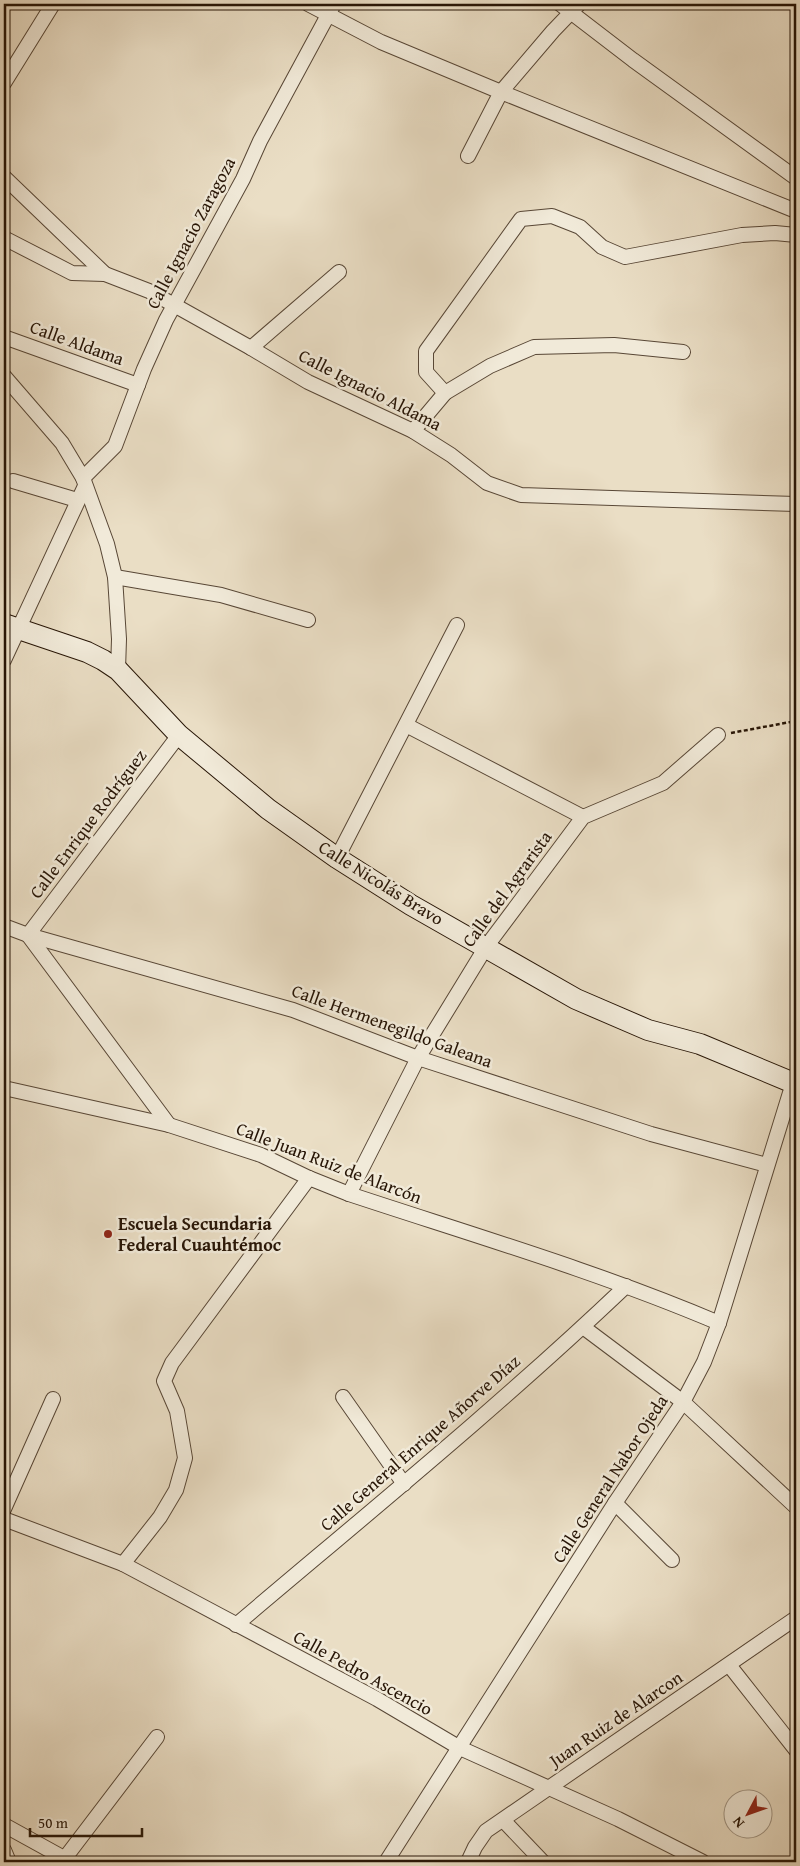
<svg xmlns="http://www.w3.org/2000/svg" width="800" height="1866" viewBox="0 0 800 1866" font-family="'Gentium Book Plus',serif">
  <rect width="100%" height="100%" fill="#eadec5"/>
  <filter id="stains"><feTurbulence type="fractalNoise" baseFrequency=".004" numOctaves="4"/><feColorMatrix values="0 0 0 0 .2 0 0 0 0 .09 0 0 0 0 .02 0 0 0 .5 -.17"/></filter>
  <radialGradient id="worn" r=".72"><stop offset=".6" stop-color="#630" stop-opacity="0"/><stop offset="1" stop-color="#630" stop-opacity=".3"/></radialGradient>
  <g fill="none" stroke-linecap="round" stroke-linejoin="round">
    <defs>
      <g id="street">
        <polyline points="308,4 381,42 501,92 796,211"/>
        <polyline points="560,4 633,60 796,178"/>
        <polyline points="4,83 53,4"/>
        <polyline points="468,156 501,92 553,31 579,4"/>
        <polyline points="4,177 105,274"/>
        <polyline points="4,238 72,273 105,274 149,291 251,348 308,382 413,431 451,455 487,483 521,495 796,504"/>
        <polyline points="4,337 138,385"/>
        <polyline points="251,348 339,272"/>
        <polyline points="4,376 62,443 83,478 107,544 115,577 119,639 118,670"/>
        <polyline points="445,393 426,372 426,351 521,219 552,216 580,227 602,247 625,257 742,235 775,233 796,235"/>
        <polyline points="413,431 445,393 490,366 534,347 614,345 683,352"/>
        <polyline points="83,478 115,446 144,369 166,320 243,179 260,141 334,4"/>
        <polyline points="13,481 77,500"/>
        <polyline points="115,577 221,595 308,620"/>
        <polyline points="4,660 85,486"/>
        <polyline points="406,725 583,817"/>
        <polyline points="337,858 457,625"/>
        <polyline points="4,926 28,935 293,1010 418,1058 651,1134 767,1165"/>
        <path d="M4,1088L169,1125L261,1155L309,1178L349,1194C473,1235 599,1272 719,1323"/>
        <polyline points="169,1125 28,935 179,735"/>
        <polyline points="349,1194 418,1058 486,947 583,817 663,783 718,735"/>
        <polyline points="583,1327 683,1402 796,1507"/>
        <polyline points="343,1397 404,1484"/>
        <polyline points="615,1503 672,1560"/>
        <polyline points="4,1509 53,1399"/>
        <polyline points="4,1519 123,1564 377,1699 460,1748 618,1819 703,1862"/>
        <polyline points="123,1564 160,1517 176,1490 185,1458 177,1411 164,1381 172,1363 309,1178"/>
        <path d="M236,1625C367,1514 501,1405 626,1286"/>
        <polyline points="729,1665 796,1750"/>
        <polyline points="503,1820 543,1862"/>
        <polyline points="4,1825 71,1862"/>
        <polyline points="4,1850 9,1862"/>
        <polyline points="65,1858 157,1737"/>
        <polyline points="386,1862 615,1503 683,1402 704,1362 719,1323 793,1083"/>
        <polyline points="468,1862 475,1847 486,1831 796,1618"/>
      </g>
      <polyline id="secondary" points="4,624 87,652 103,660 118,670 179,735 268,809 337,858 411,905 576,999 648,1030 700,1044 796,1084"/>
    </defs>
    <use href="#street" stroke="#584736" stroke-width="16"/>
    <use href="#secondary" stroke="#271506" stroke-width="22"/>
    <polyline stroke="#271506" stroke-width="2.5" stroke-dasharray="4 2.5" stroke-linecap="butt" points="731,733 796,721"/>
    <use href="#street" stroke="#f1ead9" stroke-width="14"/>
    <use href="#secondary" stroke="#f1ead9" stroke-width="20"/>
  </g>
  <circle fill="#8f2418" stroke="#f1ead9" stroke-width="2" cx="108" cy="1234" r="5"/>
  <g text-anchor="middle" stroke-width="5" stroke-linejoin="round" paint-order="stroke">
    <g font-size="18" fill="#271506" stroke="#f1ead9">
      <text transform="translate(191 233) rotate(-62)" y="6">Calle Ignacio Zaragoza</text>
      <text transform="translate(77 343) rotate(20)" y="6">Calle Aldama</text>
      <text transform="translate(370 390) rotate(27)" y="6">Calle Ignacio Aldama</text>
      <text transform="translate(88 824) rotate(-53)" y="6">Calle Enrique Rodríguez</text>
      <text transform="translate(381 883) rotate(32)" y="6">Calle Nicolás Bravo</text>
      <text transform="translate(507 889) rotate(-54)" y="6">Calle del Agrarista</text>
      <text transform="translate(392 1026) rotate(20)" y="6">Calle Hermenegildo Galeana</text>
      <text transform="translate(329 1163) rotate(21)" y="6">Calle Juan Ruiz de Alarcón</text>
      <text transform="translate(420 1443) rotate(-41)" y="6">Calle General Enrique Añorve Díaz</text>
      <text transform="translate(610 1479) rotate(-57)" y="6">Calle General Nabor Ojeda</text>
      <text transform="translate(363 1673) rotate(29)" y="6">Calle Pedro Ascencio</text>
      <text transform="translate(616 1719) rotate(-34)" y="6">Juan Ruiz de Alarcon</text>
    </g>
    <g font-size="18" font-weight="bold" fill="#271506" stroke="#f1ead9" text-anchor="start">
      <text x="118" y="1230">Escuela Secundaria<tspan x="118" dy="21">Federal Cuauhtémoc</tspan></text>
    </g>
  </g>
  <rect width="800" height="1866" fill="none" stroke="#eadec5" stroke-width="20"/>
  <rect x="5" y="5" width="790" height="1856" fill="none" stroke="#271506" stroke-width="2.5"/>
  <rect x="10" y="10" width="780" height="1846" fill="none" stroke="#271506"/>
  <g transform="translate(748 1814) rotate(229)"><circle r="24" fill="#f1ead9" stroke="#a09585"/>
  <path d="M0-4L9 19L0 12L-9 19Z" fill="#8f2418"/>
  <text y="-8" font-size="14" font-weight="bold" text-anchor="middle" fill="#271506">N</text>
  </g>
  <path d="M30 1828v8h112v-8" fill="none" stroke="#271506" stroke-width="2.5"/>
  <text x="38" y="1828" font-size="15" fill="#271506" stroke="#f1ead9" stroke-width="4" paint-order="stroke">50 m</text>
  <rect width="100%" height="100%" filter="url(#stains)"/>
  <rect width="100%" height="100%" fill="url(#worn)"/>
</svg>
